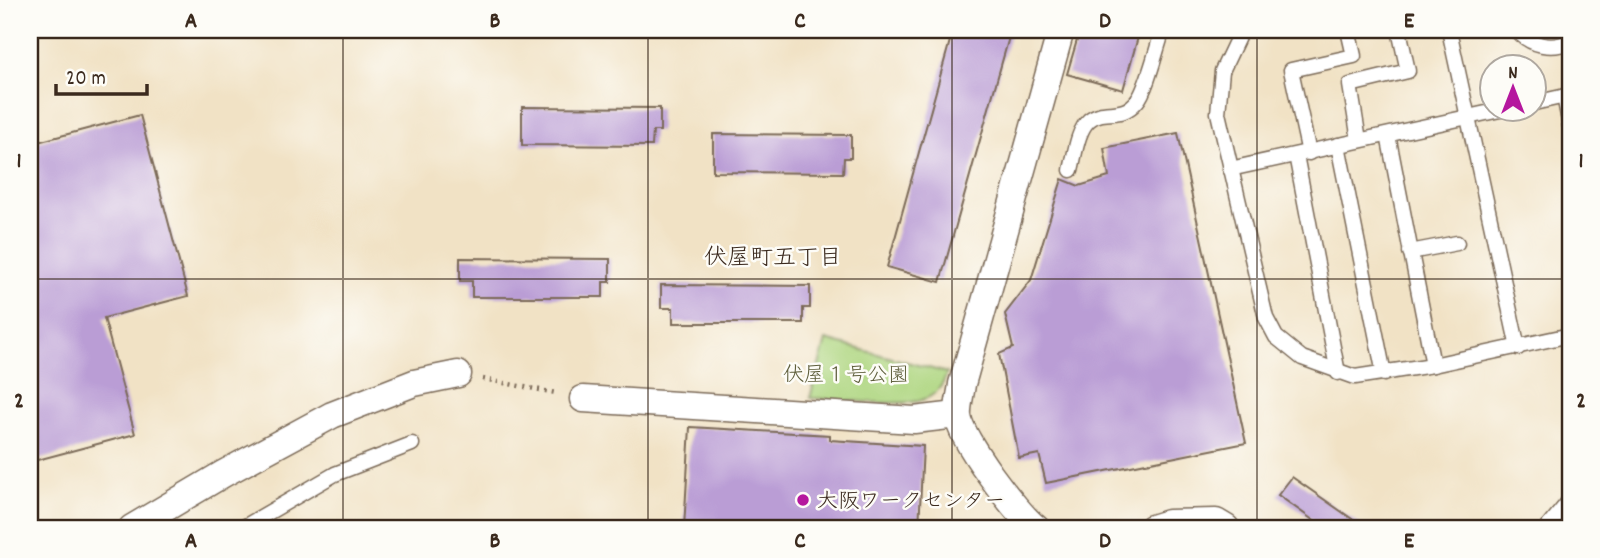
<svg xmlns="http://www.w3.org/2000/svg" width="1600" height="558" viewBox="0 0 1600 558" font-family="Dekko,'Klee One',sans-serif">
  <rect width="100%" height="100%" fill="#fdfcf7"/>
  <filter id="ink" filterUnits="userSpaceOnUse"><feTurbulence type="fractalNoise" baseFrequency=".0143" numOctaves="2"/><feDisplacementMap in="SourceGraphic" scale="14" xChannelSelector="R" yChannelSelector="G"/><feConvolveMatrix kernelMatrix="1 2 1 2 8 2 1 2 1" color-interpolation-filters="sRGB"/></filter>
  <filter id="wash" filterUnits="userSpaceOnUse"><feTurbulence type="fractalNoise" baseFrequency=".00686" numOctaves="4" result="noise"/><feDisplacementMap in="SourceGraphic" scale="28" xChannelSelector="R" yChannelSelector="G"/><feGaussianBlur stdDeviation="1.57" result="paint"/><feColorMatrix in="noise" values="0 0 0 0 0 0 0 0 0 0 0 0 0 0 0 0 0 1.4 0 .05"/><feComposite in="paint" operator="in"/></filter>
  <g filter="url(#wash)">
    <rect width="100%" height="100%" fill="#f1e2c5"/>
    <path fill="#aed680" stroke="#74804f" stroke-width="2" d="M826,340L947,373C943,386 935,396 922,400C901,407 835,399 810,398Z"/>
    <g id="blocks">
      <g fill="#ba9dd5">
        <polygon points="953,30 1011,30 940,282 887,267"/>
        <polygon points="1080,30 1140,30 1123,90 1067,74"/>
        <polygon points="522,107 660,108 660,131 653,131 652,146 522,145"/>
        <polygon points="140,115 188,296 104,318 135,434 30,462 30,144"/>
        <polygon points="1178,133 1246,443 1046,483 1039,454 1019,458 999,354 1013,348 1005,314 1031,280 1062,179 1079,186 1109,177 1104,148"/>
        <polygon points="713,134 851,135 851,158 844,158 843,173 713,172"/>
        <polygon points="460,258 610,259 610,282 603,282 603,297 472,297 472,281 460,281"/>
        <polygon points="661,285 810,286 810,308 803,308 803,323 673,323 673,308 661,308"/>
        <polygon points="690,427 830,435 830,440 923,446 919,528 684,528"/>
        <polygon points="1292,477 1365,528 1324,528 1278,495"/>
      </g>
    </g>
  </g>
  <g filter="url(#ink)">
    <use href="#blocks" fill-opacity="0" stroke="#7b6a58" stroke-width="2"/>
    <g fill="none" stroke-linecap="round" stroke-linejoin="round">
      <defs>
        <g id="service">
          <polyline points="1244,30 1239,35 1222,71 1218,113 1266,318 1276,337 1302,358 1355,377 1433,365 1570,335"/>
          <polyline points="1449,30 1518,348"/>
          <path d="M1517,30C1530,46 1553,50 1570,41"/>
          <polyline points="1564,96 1570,126"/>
          <polyline points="1534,103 1570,95"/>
          <polyline points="1388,135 1433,365"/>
          <polyline points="1359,140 1350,85 1408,71 1399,30"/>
          <polyline points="1338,145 1384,374"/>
          <polyline points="1309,153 1291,70 1354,56 1348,30"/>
          <polyline points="1296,155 1338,373"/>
          <polyline points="1230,169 1509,108"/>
          <path d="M1071,170C1075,155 1077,131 1089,120C1104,107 1121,121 1137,101C1147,90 1157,46 1163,30"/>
          <polyline points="1410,252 1457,243"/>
          <polyline points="242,528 335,474 412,444"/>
          <polyline points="1547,528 1570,500"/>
        </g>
        <g id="minor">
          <polyline points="583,399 914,420 957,415"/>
          <polyline points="132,528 223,474 332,415 414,383 458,374"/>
          <path d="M1036,528C1017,514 960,439 958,416C957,406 961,394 962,384L1061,30"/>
          <polyline points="1152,528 1168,523 1216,522 1226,528"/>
        </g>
      </defs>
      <use href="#service" stroke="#7b6a58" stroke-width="17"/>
      <use href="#minor" stroke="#7b6a58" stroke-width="29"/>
      <polyline stroke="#7b6a58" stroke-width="4.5" stroke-dasharray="2 5" stroke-linecap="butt" points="483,379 556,393"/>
      <use href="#service" stroke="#fff" stroke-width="14"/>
      <use href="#minor" stroke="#fff" stroke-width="26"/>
    </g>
  </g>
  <path fill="none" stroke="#3b2a1e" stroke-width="2" stroke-opacity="0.55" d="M343,30V528M648,30V528M952,30V528M1257,30V528M30,279H1570"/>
  <circle fill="#b5179e" stroke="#fdfcf7" stroke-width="2.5" cx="803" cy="500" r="7"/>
  <g text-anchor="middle" stroke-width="5" stroke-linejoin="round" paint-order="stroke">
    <g font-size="21" fill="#5e5e3b" stroke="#fdfcf7">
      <text x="846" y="381">伏屋１号公園</text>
    </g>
    <g font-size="21" fill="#3b2a1e" stroke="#fdfcf7" text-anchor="start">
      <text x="817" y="507">大阪ワークセンター</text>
    </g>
    <g font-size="23" fill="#3b2a1e" stroke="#fdfcf7">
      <text x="773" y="264">伏屋町五丁目</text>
    </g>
  </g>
  <rect width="1600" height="558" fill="none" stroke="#fdfcf7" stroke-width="77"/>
  <g transform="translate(1513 88)"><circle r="33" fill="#fdfcf7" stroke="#afa8a0" stroke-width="2"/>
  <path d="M0-5L12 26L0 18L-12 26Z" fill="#b5179e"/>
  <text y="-10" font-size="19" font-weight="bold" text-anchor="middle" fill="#3b2a1e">N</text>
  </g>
  <path d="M56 84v10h91v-10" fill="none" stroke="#3b2a1e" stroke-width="3.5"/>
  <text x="66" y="84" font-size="21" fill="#3b2a1e" stroke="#fdfcf7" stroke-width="5" paint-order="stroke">20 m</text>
  <rect x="38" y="38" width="1524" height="482" fill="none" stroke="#3b2a1e" stroke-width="2.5"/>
  <g font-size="23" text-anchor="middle" font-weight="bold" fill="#3b2a1e">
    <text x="191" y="27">A</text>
    <text x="495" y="27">B</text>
    <text x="800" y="27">C</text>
    <text x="1105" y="27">D</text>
    <text x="1409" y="27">E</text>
    <text x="19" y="167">1</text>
    <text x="1581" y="167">1</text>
    <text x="19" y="407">2</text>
    <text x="1581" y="407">2</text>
    <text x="191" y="547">A</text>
    <text x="495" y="547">B</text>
    <text x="800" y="547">C</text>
    <text x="1105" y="547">D</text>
    <text x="1409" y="547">E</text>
  </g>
</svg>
